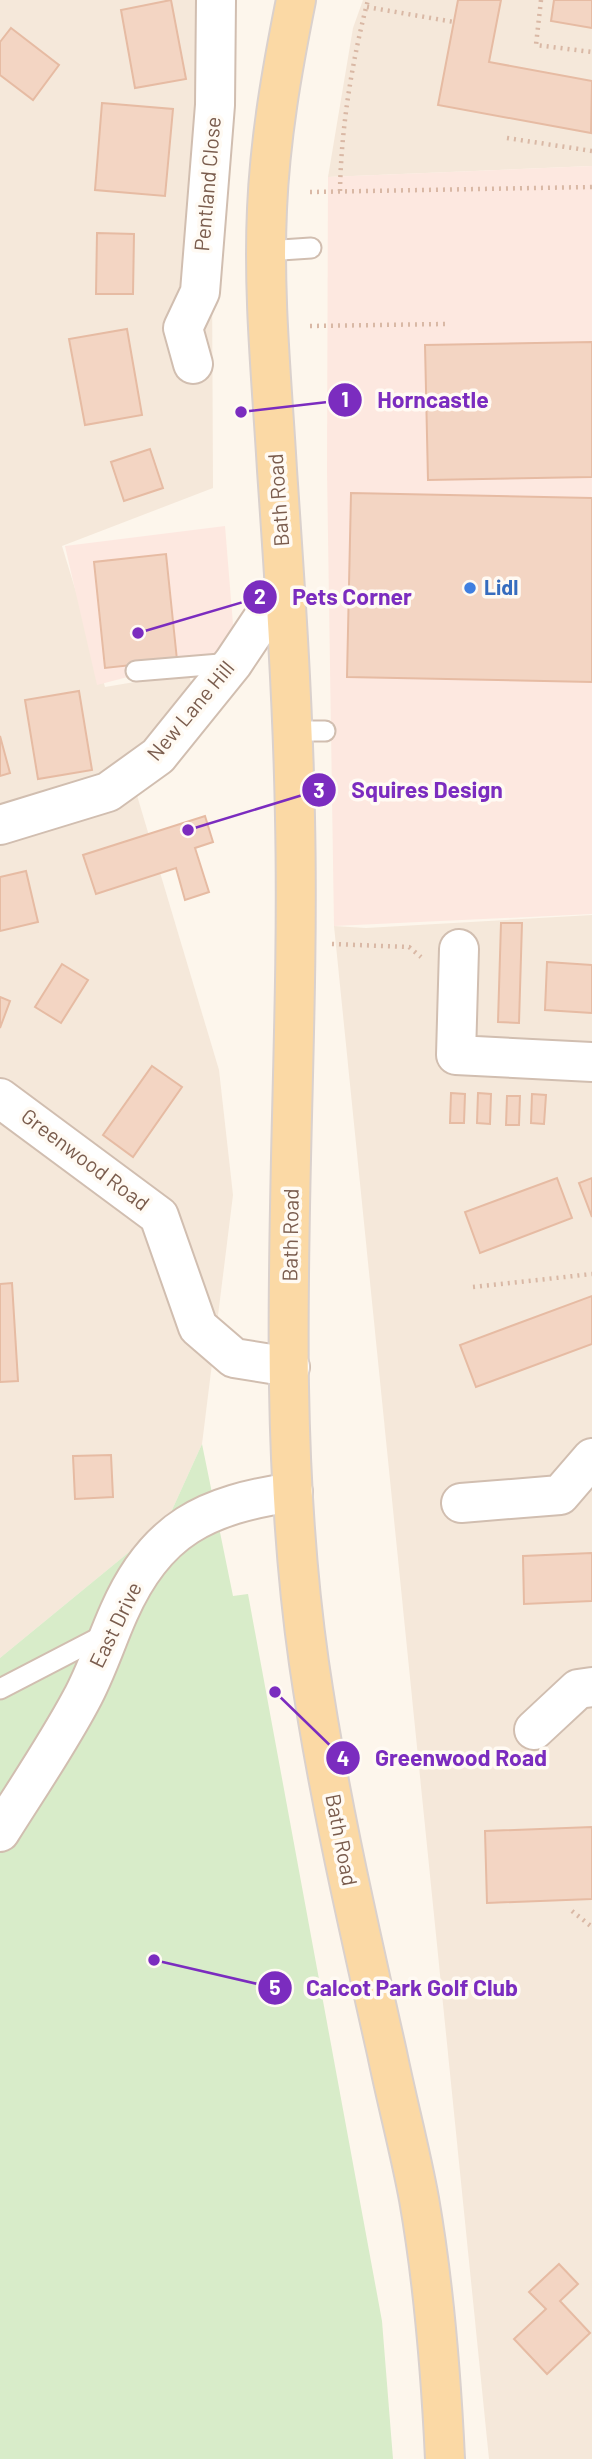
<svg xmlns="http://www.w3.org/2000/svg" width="592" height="2459" viewBox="0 0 592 2459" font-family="Barlow,sans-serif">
  <rect width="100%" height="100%" fill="#fdf6ec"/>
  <g fill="#f5e8da">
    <polygon points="0,0 228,0 212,272 213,488 62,546 105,687 188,673 195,694 127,762 219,1070 233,1195 202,1444 167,1521 0,1658"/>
    <polygon points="363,0 592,0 592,166 328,177 353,28"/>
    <polygon points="592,915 592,2459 489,2459 334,926 366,928"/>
  </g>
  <g fill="#fde8e0">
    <polygon points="592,166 592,914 334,926 327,470 328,177"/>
    <polygon points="225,526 235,649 97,685 65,546"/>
  </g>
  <polygon fill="#d8ecc9" points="202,1444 233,1596 248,1594 382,2321 393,2459 0,2459 0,1658 167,1521"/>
  <g fill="#f3d5c3" stroke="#e6bba3" stroke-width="2">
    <polygon points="171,0 186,79 135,88 121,10"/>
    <polygon points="458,0 501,0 489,62 592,81 591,133 438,105"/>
    <polygon points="554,0 592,0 592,28 551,21"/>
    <polygon points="11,28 59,65 33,100 0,75 0,42"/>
    <polygon points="102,103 173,109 165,196 95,190"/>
    <polygon points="97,233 134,234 133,294 96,294"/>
    <polygon points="127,329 142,415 85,425 69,339"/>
    <polygon points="592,342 592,477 428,480 425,345"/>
    <polygon points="150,449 163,488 124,501 111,462"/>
    <polygon points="351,493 592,498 592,682 347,677"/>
    <polygon points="166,554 177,660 105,668 94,562"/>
    <polygon points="79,691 92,770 38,779 25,700"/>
    <polygon points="0,736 10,773 0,776"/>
    <polygon points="205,816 213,842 195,848 209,892 185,900 176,868 96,894 83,855"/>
    <polygon points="26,871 38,922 0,931 0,877"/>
    <polygon points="501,923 522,923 519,1023 498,1022"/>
    <polygon points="547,962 592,965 592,1013 545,1010"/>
    <polygon points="62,964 88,980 61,1023 35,1007"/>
    <polygon points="0,997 10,1001 0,1028"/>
    <polygon points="152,1066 182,1087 133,1157 103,1135"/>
    <polygon points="451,1093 465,1094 464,1123 450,1123"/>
    <polygon points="478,1093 491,1094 490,1124 477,1123"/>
    <polygon points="532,1094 546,1095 544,1124 531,1123"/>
    <polygon points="507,1096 520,1096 519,1125 506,1125"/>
    <polygon points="557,1178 572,1218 480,1253 465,1212"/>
    <polygon points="592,1178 592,1217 579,1183"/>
    <polygon points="12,1283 18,1381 0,1382 0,1284"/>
    <polygon points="592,1296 592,1344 476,1387 460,1345"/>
    <polygon points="111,1455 113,1497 75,1499 73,1456"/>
    <polygon points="592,1553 592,1601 524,1604 523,1556"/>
    <polygon points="592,1827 592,1899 487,1903 485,1831"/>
    <polygon points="559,2264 578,2284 560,2301 590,2333 547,2374 514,2339 546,2309 529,2292"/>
  </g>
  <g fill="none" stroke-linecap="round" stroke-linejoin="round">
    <defs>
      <g id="service">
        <polyline points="266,251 311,248"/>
        <polyline points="136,671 232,663"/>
        <polyline points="294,731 325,731"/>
        <polyline points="0,1689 106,1634"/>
      </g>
      <g id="minor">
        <polyline points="193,364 183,328 200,292 215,105 216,0"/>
        <polyline points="0,825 108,792 158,756 233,663 263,618 286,604"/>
        <polyline points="459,949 456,1055 592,1062"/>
        <polyline points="0,1098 159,1216 198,1327 234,1358 290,1367"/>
        <polyline points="461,1503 560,1495 592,1458"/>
        <polyline points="534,1730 578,1689 592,1687"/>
        <path d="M0,1832C27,1789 57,1745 81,1700C96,1673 106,1641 119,1612C156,1528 206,1505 293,1492"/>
      </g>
      <path id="primary" d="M296,0C282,70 270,138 267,209C263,296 272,383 277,470C285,586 293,702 295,818C301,1099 269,1384 309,1663C328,1794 358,1924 387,2053C397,2102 410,2150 419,2199C434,2285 441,2373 445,2459"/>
    </defs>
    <use href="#service" stroke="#d1beb0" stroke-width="23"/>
    <use href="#minor" stroke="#d1beb0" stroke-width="42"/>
    <use href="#primary" stroke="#dad1cd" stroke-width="42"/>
    <g stroke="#d9b8a5" stroke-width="4.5" stroke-dasharray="2 5" stroke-linecap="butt">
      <polyline points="541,0 536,45 592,52"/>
      <polyline points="367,7 454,22"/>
      <polyline points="507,138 592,151"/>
      <path d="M340,191C341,128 352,61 368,0"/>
      <polyline points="310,192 592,187"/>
      <polyline points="310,326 445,324"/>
      <polyline points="332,944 409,947 421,957"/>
      <polyline points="473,1287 592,1274"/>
      <polyline points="572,1911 592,1927"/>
    </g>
    <use href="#service" stroke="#fff" stroke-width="19"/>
    <use href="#minor" stroke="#fff" stroke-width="38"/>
    <use href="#primary" stroke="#fbd9a5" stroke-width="38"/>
  </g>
  <circle fill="#3f7fe0" stroke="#fffaf3" stroke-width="2.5" cx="470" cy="588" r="7"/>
  <g text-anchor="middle" stroke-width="7" stroke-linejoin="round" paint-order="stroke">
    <g font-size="21" fill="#7a5c4d" stroke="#fffaf3">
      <text transform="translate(208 184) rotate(-85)" y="7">Pentland Close</text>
      <text transform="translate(279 500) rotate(-94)" y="7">Bath Road</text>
      <text transform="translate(191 711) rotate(-50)" y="7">New Lane Hill</text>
      <text transform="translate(85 1160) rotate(37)" y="7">Greenwood Road</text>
      <text transform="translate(291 1235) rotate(-89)" y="7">Bath Road</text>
      <text transform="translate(116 1625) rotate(-64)" y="7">East Drive</text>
      <text transform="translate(341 1840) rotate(79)" y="7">Bath Road</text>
    </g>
    <g font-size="21" font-weight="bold" fill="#366cbe" stroke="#fffaf3" text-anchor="start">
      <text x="484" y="595">Lidl</text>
    </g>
  </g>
  <path fill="none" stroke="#7b2cbf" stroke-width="2.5" d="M241 412L345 400M138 633L260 597M188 830L319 790M275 1692L343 1758M154 1960L275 1988"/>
  <g fill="#7b2cbf" stroke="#fffaf3" stroke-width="2.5">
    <circle cx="241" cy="412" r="7"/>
    <circle cx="138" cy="633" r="7"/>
    <circle cx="188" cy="830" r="7"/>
    <circle cx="275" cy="1692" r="7"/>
    <circle cx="154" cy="1960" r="7"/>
    <circle cx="345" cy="400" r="18"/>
    <circle cx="260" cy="597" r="18"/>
    <circle cx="319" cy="790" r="18"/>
    <circle cx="343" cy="1758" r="18"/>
    <circle cx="275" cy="1988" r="18"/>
  </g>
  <g font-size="21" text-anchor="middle" font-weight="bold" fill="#fff">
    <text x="345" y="407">1</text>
    <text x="260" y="604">2</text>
    <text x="319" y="798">3</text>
    <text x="343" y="1766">4</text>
    <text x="275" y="1995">5</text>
  </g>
  <g font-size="23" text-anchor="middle" font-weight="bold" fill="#7b2cbf" stroke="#fffaf3" stroke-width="7" stroke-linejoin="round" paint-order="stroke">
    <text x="433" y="408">Horncastle</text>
    <text x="352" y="605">Pets Corner</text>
    <text x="427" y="798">Squires Design</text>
    <text x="461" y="1766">Greenwood Road</text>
    <text x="412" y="1996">Calcot Park Golf Club</text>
  </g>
</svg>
